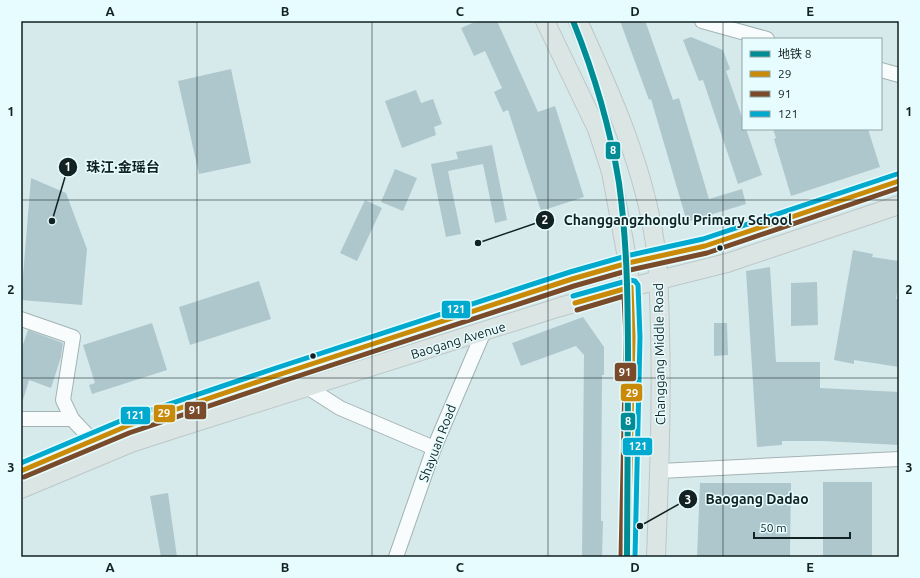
<svg xmlns="http://www.w3.org/2000/svg" width="920" height="578" viewBox="0 0 920 578" font-family="Ubuntu,'Noto Sans SC',sans-serif">
  <rect width="100%" height="100%" fill="#d6eaec"/>
  <g fill="#aec7cd">
    <polygon points="477,21 497,21 538,112 555,106 584,197 541,211 508,110 503,112 494,92 502,88 485,51 474,56 461,28"/>
    <polygon points="620,21 636,21 646,23 673,100 679,98 709,199 742,189 746,204 687,222 651,99 649,100"/>
    <polygon points="691,37 723,50 730,69 726,71 743,120 743,129 746,129 762,175 738,184 703,80 699,81 683,40"/>
    <polygon points="231,69 251,163 199,174 178,81"/>
    <polygon points="416,90 421,103 433,99 442,124 434,127 436,135 402,148 385,101"/>
    <polygon points="773,129 868,129 880,167 791,196 774,139 776,138"/>
    <polygon points="492,145 507,220 495,223 483,164 448,171 461,234 446,237 431,164 458,159 456,152"/>
    <polygon points="395,169 417,178 403,211 381,202"/>
    <polygon points="31,178 66,193 87,249 82,305 21,300"/>
    <polygon points="365,200 382,208 357,261 340,253"/>
    <polygon points="853,250 873,254 872,257 899,261 899,278 896,299 899,299 899,367 854,360 854,364 834,360"/>
    <polygon points="770,267 776,362 820,362 820,388 899,392 899,445 823,441 782,441 782,445 757,447 746,271"/>
    <polygon points="259,281 271,319 190,345 179,307"/>
    <polygon points="817,282 818,325 791,326 791,283"/>
    <polygon points="583,317 604,347 604,375 602,375 601,521 603,521 602,557 582,557 584,355 576,346 521,366 512,343"/>
    <polygon points="152,323 167,370 92,394 89,385 95,383 83,345"/>
    <polygon points="714,323 727,323 728,355 714,356"/>
    <polygon points="28,330 63,343 61,357 51,388 29,380 23,400 21,400 21,350"/>
    <rect x="823" y="482" width="49" height="75"/>
    <polygon points="700,483 791,483 790,557 697,557"/>
    <polygon points="168,493 177,557 161,557 150,496"/>
  </g>
  <g fill="none" stroke-linecap="round" stroke-linejoin="round">
    <defs>
      <g id="minor">
        <polyline points="702,21 767,39"/>
        <polyline points="881,70 899,75"/>
        <polyline points="21,319 73,337 63,400 72,419"/>
        <polyline points="307,387 340,408 434,448"/>
        <polyline points="21,419 72,419 92,440"/>
        <polyline points="660,471 899,459"/>
        <polyline points="396,557 434,448 484,331"/>
      </g>
      <g id="major">
        <polyline points="545,21 597,129 611,172 628,263 633,337 628,557"/>
        <path d="M578,21C609,89 640,157 653,231C659,264 659,297 660,330C662,406 659,481 656,557"/>
        <polyline points="21,471 127,426 278,375 572,279 628,263 705,246 899,181"/>
        <polyline points="21,489 131,443 171,430 560,307 631,287 727,263 899,205"/>
      </g>
    </defs>
    <use href="#minor" stroke="#a3b3b4" stroke-width="16"/>
    <use href="#major" stroke="#bdc7c7" stroke-width="20"/>
    <use href="#minor" stroke="#f9fcfc" stroke-width="14"/>
    <use href="#major" stroke="#dae5e4" stroke-width="18"/>
    <defs>
      <g id="bus-1">
        <polyline points="575,303 631,287 633,337 628,557"/>
        <polyline points="21,471 127,426 278,375 572,279 628,263 705,246 899,181"/>
      </g>
      <g id="bus-2">
        <polyline points="577,310 624,296 626,337 621,557"/>
        <polyline points="24,477 129,433 280,382 574,286 630,270 707,253 899,188"/>
      </g>
      <g id="bus-3">
        <polyline points="573,296 630,280 635,281 638,285 640,337 635,557"/>
        <polyline points="21,463 125,419 276,368 570,272 626,256 703,239 897,174"/>
      </g>
    </defs>
    <use href="#bus-1" stroke="#e6fcfe" stroke-width="8"/>
    <use href="#bus-2" stroke="#e6fcfe" stroke-width="8"/>
    <use href="#bus-3" stroke="#e6fcfe" stroke-width="8"/>
    <use href="#bus-1" stroke="#c98b07" stroke-width="5"/>
    <use href="#bus-2" stroke="#7a4b2a" stroke-width="5"/>
    <use href="#bus-3" stroke="#00a9ce" stroke-width="5"/>
    <defs>
      <path id="metro-1" d="M573,21C594,73 610,127 619,183C628,248 628,313 628,379C628,438 627,498 627,557"/>
    </defs>
    <use href="#metro-1" stroke="#e6fcfe" stroke-width="9"/>
    <use href="#metro-1" stroke="#008c95" stroke-width="6"/>
  </g>
  <path fill="none" stroke="#122122" stroke-width="1" stroke-opacity="0.55" d="M197,21V557M372,21V557M548,21V557M723,21V557M21,200H899M21,378H899"/>
  <g fill="#122122" stroke="#e6fcfe" stroke-width="1.5">
    <circle cx="720" cy="248" r="3.5"/>
    <circle cx="313" cy="356" r="3.5"/>
  </g>
  <g text-anchor="middle" stroke-width="3" stroke-linejoin="round" paint-order="stroke">
    <g font-size="13" fill="#122122" stroke="#e6fcfe">
      <text transform="translate(458 340) rotate(-17)" y="5">Baogang Avenue</text>
      <text transform="translate(659 354) rotate(-91)" y="5">Changgang Middle Road</text>
      <text transform="translate(437 443) rotate(-69)" y="5">Shayuan Road</text>
    </g>
  </g>
  <path fill="none" stroke="#122122" stroke-width="1.5" d="M52 221L68 167M478 243L545 220M640 526L688 499"/>
  <g fill="#122122" stroke="#e6fcfe" stroke-width="1.5">
    <circle cx="52" cy="221" r="4"/>
    <circle cx="478" cy="243" r="4"/>
    <circle cx="640" cy="526" r="4"/>
    <circle cx="68" cy="167" r="10"/>
    <circle cx="545" cy="220" r="10"/>
    <circle cx="688" cy="499" r="10"/>
  </g>
  <g font-size="12" text-anchor="middle" font-weight="bold" fill="#fff">
    <text x="68" y="171">1</text>
    <text x="545" y="224">2</text>
    <text x="688" y="504">3</text>
  </g>
  <g font-size="14" text-anchor="middle" font-weight="bold" fill="#122122" stroke="#e6fcfe" stroke-width="3" stroke-linejoin="round" paint-order="stroke">
    <text x="123" y="172">珠江·金瑶台</text>
    <text x="678" y="225">Changgangzhonglu Primary School</text>
    <text x="757" y="504">Baogang Dadao</text>
  </g>
  <g stroke="#e6fcfe" stroke-width="1.5">
    <rect x="605" y="141" width="16" height="19" rx="4" fill="#008c95"/>
    <rect x="441" y="300" width="30" height="19" rx="4" fill="#00a9ce"/>
    <rect x="614" y="362" width="23" height="20" rx="4" fill="#7a4b2a"/>
    <rect x="620" y="383" width="23" height="19" rx="4" fill="#c98b07"/>
    <rect x="184" y="401" width="23" height="19" rx="4" fill="#7a4b2a"/>
    <rect x="153" y="404" width="23" height="19" rx="4" fill="#c98b07"/>
    <rect x="120" y="406" width="31" height="19" rx="4" fill="#00a9ce"/>
    <rect x="620" y="412" width="16" height="19" rx="4" fill="#008c95"/>
    <rect x="622" y="437" width="31" height="19" rx="4" fill="#00a9ce"/>
  </g>
  <g font-size="11" text-anchor="middle" font-weight="bold" fill="#fff">
    <text x="613" y="154">8</text>
    <text x="456" y="313">121</text>
    <text x="625" y="376">91</text>
    <text x="632" y="397">29</text>
    <text x="195" y="414">91</text>
    <text x="164" y="417">29</text>
    <text x="135" y="419">121</text>
    <text x="628" y="425">8</text>
    <text x="638" y="450">121</text>
  </g>
  <rect width="920" height="578" fill="none" stroke="#e6fcfe" stroke-width="44"/>
  <rect x="742" y="38" width="140" height="92" fill="#e6fcfe" stroke="#91a4a6"/>
  <rect x="750" y="51" width="20" height="6" fill="#008c95" stroke="#91a4a6"/>
  <text x="778" y="58" font-size="12" fill="#122122">地铁 8</text>
  <rect x="750" y="71" width="20" height="6" fill="#c98b07" stroke="#91a4a6"/>
  <text x="778" y="78" font-size="12" fill="#122122">29</text>
  <rect x="750" y="91" width="20" height="6" fill="#7a4b2a" stroke="#91a4a6"/>
  <text x="778" y="98" font-size="12" fill="#122122">91</text>
  <rect x="750" y="111" width="20" height="6" fill="#00a9ce" stroke="#91a4a6"/>
  <text x="778" y="118" font-size="12" fill="#122122">121</text>
  <path d="M754 532v6h96v-6" fill="none" stroke="#122122" stroke-width="2"/>
  <text x="760" y="532" font-size="12" fill="#122122" stroke="#e6fcfe" stroke-width="3" paint-order="stroke">50 m</text>
  <rect x="22" y="22" width="876" height="534" fill="none" stroke="#122122" stroke-width="1.5"/>
  <g font-size="13" text-anchor="middle" font-weight="bold" fill="#122122">
    <text x="110" y="16">A</text>
    <text x="285" y="16">B</text>
    <text x="460" y="16">C</text>
    <text x="635" y="16">D</text>
    <text x="810" y="16">E</text>
    <text x="11" y="116">1</text>
    <text x="909" y="116">1</text>
    <text x="11" y="294">2</text>
    <text x="909" y="294">2</text>
    <text x="11" y="472">3</text>
    <text x="909" y="472">3</text>
    <text x="110" y="572">A</text>
    <text x="285" y="572">B</text>
    <text x="460" y="572">C</text>
    <text x="635" y="572">D</text>
    <text x="810" y="572">E</text>
  </g>
</svg>
